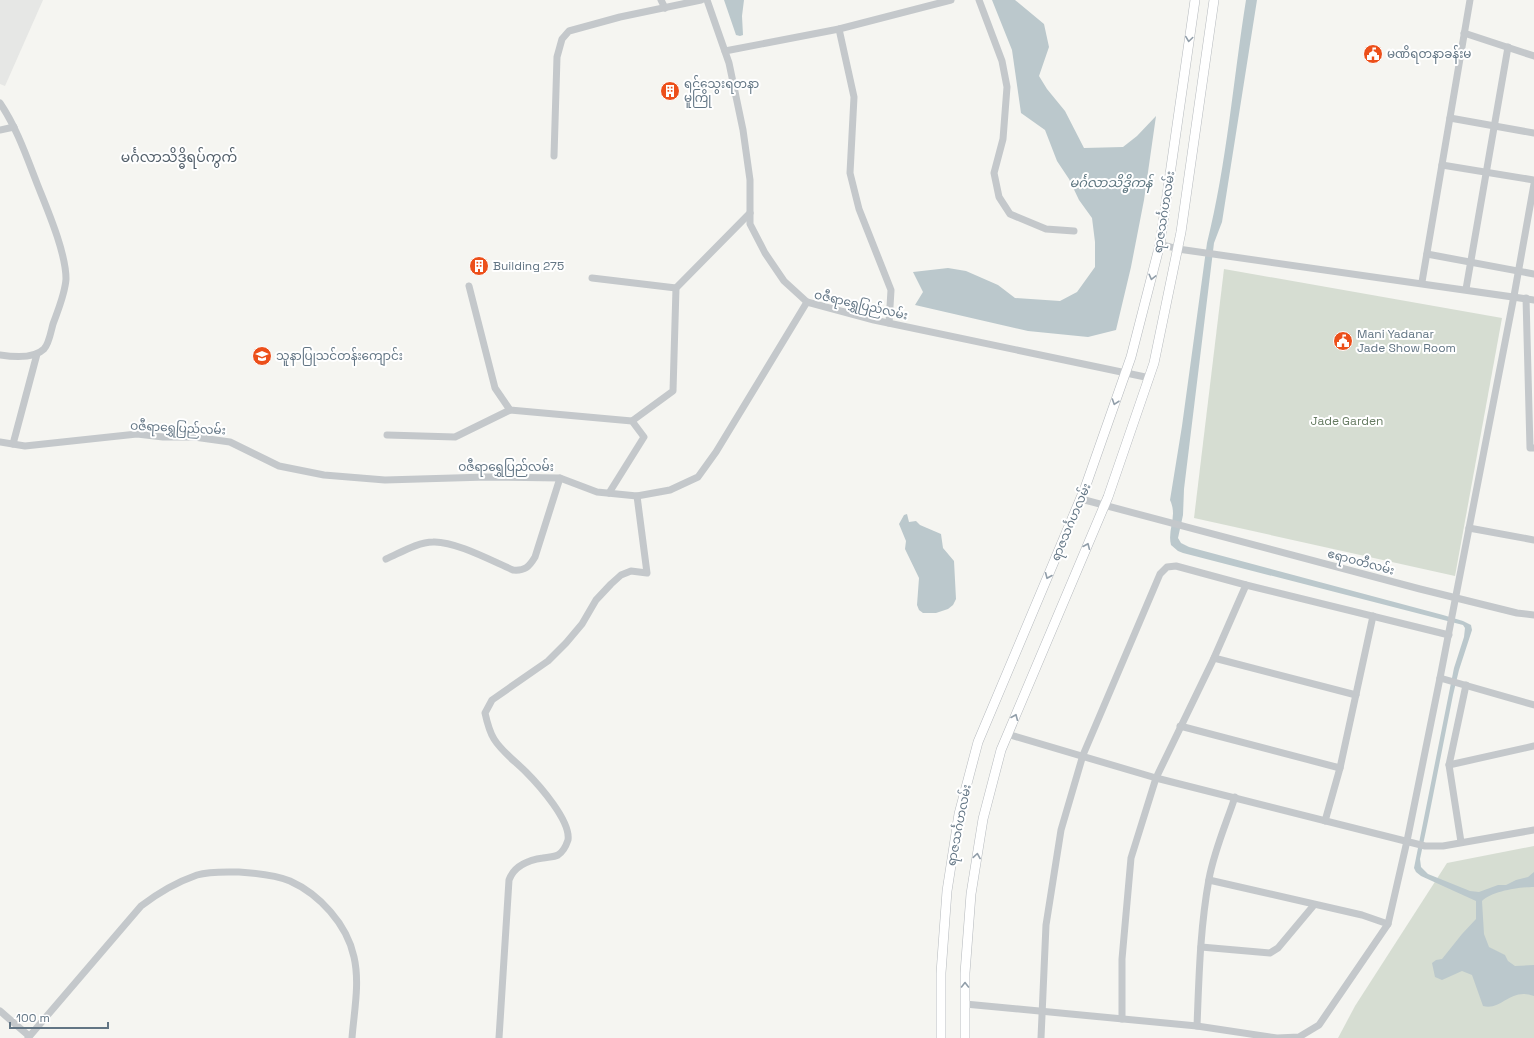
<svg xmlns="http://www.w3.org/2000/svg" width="1534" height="1038" viewBox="0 0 1534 1038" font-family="'Space Grotesk','Noto Sans Myanmar',sans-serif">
  <rect width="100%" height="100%" fill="#f5f5f1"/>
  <polygon fill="#e6e7e5" points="0,0 43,0 5,86 0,84"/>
  <g fill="#d6ddd2">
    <polygon points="1224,269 1502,318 1455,576 1194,518"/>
    <polygon points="1534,846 1534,1038 1338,1038 1355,1006 1447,863"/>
  </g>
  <g fill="#bbc8cc">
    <polygon points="724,0 744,0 742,16 743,35 740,36 736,35"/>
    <polygon points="992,0 1015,0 1044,24 1049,47 1039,76 1047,89 1065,111 1084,148 1123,147 1137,136 1156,116 1144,200 1131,267 1116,330 1088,337 1028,331 915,305 923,292 913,272 948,268 966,271 998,285 1015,298 1060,301 1077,292 1095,267 1095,242 1092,218 1079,200 1069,179 1057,161 1045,130 1021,113 1012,50"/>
    <path d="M1246,0H1257L1222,222L1214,243L1184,489L1183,515L1178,538L1181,543L1189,547L1443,615L1463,621L1471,625L1472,630L1459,670L1453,695L1428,821L1420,859L1421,867L1428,874L1470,891L1479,892L1498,885H1506L1516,880L1528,877L1534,872V887C1520,887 1492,891 1482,901L1484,934L1489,947L1505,955L1508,961L1515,966L1534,965V996C1510,987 1502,1011 1483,1006L1472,975L1462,971L1442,980L1435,977L1432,963L1436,960L1442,959L1462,934L1476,919V901L1421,876L1416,872L1414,868L1454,668L1464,637L1465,628L1463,625L1183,553L1178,551L1171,545C1167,529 1178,517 1170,500L1182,426L1207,243C1227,163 1233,81 1246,0Z"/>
    <polygon points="907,514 909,522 916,521 920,525 941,534 943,548 954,561 956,599 953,605 948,609 936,613 923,613 919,610 917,605 919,578 905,549 906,541 899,524 904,515"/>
  </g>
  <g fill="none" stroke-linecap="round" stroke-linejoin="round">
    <defs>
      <g id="major">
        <polyline points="941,1038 941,973 947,891 959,814 978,742 1085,488 1131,357 1160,244 1195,0"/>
        <polyline points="965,1038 965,973 971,894 983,819 1001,750 1108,497 1154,363 1181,232 1214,0"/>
      </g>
    </defs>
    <use href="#major" stroke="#b5b9bd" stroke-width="10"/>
    <g stroke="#c4c8cb" stroke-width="7">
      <polyline points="661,0 665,8"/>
      <polyline points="707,0 729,63 743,130 750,180 750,224 765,253 784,281 807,302"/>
      <polyline points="979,0 1002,61 1007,87 1003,139 994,173 999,197 1010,214 1046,229 1074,231"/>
      <polyline points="839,29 854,97 850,173 859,209 891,290 889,323"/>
      <polyline points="1464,33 1534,56"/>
      <polyline points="725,51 839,29 951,0"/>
      <path d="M0,103C17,128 27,158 38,186C48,211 66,253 66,279C65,294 58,310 53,324C51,331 49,344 44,349C34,359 13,357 0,355"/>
      <polyline points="1450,118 1534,133"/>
      <polyline points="0,130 14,127"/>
      <polyline points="554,156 557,57 562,39 569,31 620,17 701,0"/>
      <polyline points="1442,165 1534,180"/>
      <polyline points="1160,244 1178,249 1534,300"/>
      <polyline points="1427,254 1534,274"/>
      <polyline points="592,278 676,288"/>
      <polyline points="1422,282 1470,0"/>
      <polyline points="469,286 495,388 510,410 632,421 644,437 609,493"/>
      <polyline points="1466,289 1508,47"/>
      <polyline points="1526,298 1530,448 1534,448"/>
      <polyline points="632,421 673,391 676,288 750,213"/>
      <polyline points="387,435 455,437 510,410"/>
      <polyline points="0,442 25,446 137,434 163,437 194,437 230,442 279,466 324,475 385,480 487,477 560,478 597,492 637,496 670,490 698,477 716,452 807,302 874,320 1150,378"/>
      <polyline points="13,444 37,354"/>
      <polyline points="1081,499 1420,589 1517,613 1534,615"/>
      <polyline points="1469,528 1534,540"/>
      <path d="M386,559C400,553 418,542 433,542C455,541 492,561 513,570C525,571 529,567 535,557L560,478"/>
      <polyline points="1214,658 1356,695"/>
      <polyline points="1440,678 1534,705"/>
      <polyline points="1180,726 1340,768"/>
      <polyline points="1007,734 1156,778 1425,846 1443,846 1534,830"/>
      <polyline points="1449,765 1534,746"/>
      <polyline points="1325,821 1340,768 1373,616"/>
      <polyline points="1461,842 1449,765 1466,685"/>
      <polyline points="1209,880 1362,915 1388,924"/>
      <polyline points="1201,947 1270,953 1278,948 1314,905"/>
      <polyline points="965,1004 1197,1026 1277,1038 1299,1037 1319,1025 1388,924 1407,841 1440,678 1514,296 1534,184"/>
      <polyline points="0,1011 29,1036"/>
      <polyline points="1122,1019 1122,959 1131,858 1156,778 1214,658 1246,585"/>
      <path d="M1197,1026C1199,977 1200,928 1209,879C1214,851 1226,824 1235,797"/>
      <path d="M28,1038L141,906C158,893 177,882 197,875C210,871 226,872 239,872C254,873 275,875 290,881C319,894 347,924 354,957C360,983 354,1012 352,1038"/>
      <path d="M499,1038L509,880C514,866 529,860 543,858C547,857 554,857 558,855C563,852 566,846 568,840C571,821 539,785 526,772C515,761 502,752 494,739C489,731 487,722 485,713L492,700L548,661L566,643L582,624L596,600L611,584L621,575L631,571L647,573L637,496"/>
      <polyline points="1041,1038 1046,925 1061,830 1083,755 1160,574 1167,567 1176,566 1246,585 1449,635"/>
    </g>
    <use href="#major" stroke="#fff" stroke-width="9"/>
  </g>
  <defs><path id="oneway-chevron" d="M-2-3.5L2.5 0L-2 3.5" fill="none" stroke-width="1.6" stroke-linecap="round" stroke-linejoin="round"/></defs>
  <g stroke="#919ea9">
    <use href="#oneway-chevron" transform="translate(1189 39) rotate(98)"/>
    <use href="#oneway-chevron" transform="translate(1152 277) rotate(104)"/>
    <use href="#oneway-chevron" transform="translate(1115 402) rotate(109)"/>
    <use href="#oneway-chevron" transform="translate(1087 546) rotate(-67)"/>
    <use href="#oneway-chevron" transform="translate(1048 576) rotate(113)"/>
    <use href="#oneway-chevron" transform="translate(1015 717) rotate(-67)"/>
    <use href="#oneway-chevron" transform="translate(977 856) rotate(-81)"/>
    <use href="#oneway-chevron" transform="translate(965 985) rotate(-90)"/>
  </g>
  <defs>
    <symbol id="civic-disc" viewBox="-11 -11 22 22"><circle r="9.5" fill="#ec4f1a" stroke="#fff"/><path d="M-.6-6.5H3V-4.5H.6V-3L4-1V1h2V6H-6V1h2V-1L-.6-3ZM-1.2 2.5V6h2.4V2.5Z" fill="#fff"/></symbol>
    <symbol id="building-disc" viewBox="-11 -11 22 22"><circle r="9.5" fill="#ec4f1a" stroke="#fff"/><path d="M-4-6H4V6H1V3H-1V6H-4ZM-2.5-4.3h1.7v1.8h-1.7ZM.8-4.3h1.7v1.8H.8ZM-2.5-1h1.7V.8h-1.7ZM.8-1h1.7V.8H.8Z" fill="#fff"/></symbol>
    <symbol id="school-disc" viewBox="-11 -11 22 22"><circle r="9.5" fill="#ec4f1a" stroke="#fff"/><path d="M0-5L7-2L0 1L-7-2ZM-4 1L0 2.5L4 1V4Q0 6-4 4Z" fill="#fff"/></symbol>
  </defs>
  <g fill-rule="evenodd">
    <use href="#civic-disc" x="1362" y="43" width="22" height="22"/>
    <use href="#building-disc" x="659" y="80" width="22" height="22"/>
    <use href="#building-disc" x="468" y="255" width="22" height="22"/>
    <use href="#civic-disc" x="1332" y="330" width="22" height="22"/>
    <use href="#school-disc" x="251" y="345" width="22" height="22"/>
  </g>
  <g text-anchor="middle" stroke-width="4" stroke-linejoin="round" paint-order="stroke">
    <g font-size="12" fill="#627584" stroke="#fff" text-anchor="start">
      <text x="1387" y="58">မဏိရတနာခန်းမ</text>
      <text x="684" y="88">ရင်သွေးရတနာ<tspan x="684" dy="14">မူကြို</tspan></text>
      <text x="493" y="270">Building 275</text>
      <text x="1357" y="338">Mani Yadanar<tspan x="1357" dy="14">Jade Show Room</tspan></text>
      <text x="276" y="360">သူနာပြုသင်တန်းကျောင်း</text>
    </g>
    <g font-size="12" fill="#627584" stroke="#fff">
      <text transform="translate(1164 212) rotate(-81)" y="4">ရာဇသင်္ဂဟလမ်း</text>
      <text transform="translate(861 305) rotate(13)" y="4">ဝဇီရာရွှေပြည်လမ်း</text>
      <text transform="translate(178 428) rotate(3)" y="4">ဝဇီရာရွှေပြည်လမ်း</text>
      <text x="506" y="471">ဝဇီရာရွှေပြည်လမ်း</text>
      <text transform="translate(1071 522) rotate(-67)" y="4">ရာဇသင်္ဂဟလမ်း</text>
      <text transform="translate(1361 562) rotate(15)" y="4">ဧရာဝတီလမ်း</text>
      <text transform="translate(959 825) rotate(-79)" y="4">ရာဇသင်္ဂဟလမ်း</text>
    </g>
    <g font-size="12" fill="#667b62" stroke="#fff">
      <text x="1347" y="425">Jade Garden</text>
    </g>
    <g font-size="13" font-style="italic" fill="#5e7781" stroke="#fff">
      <text x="1111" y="187">မင်္ဂလာသိဒ္ဓိကန်</text>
    </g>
    <g font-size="14" fill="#515e69" stroke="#fff">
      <text x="179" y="162">မင်္ဂလာသိဒ္ဓိရပ်ကွက်</text>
    </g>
  </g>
  <path d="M10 1022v6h98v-6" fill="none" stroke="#627584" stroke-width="2"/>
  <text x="16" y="1022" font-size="12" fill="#627584" stroke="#ffffff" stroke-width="3" paint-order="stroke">100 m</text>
</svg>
